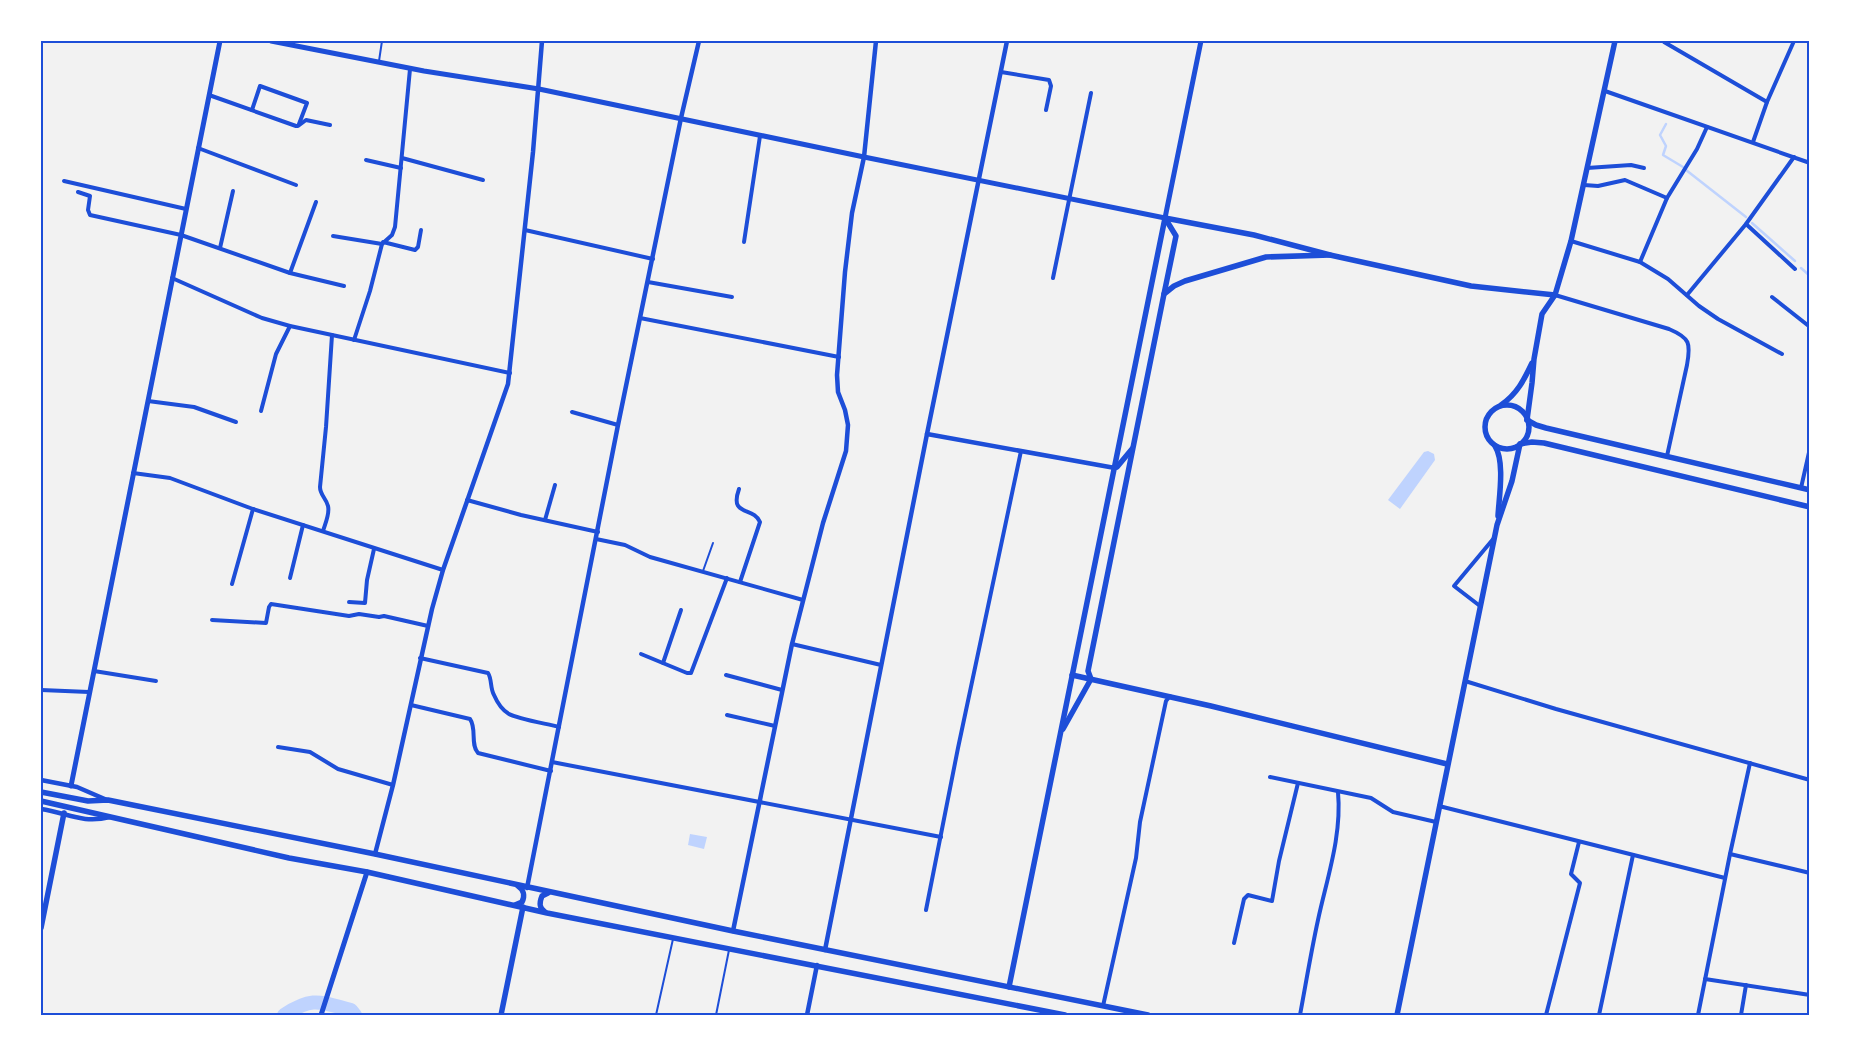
<svg xmlns="http://www.w3.org/2000/svg" width="1851" height="1056" viewBox="0 0 1851 1056" font-family="Mulish,sans-serif">
  <rect width="100%" height="100%" fill="#f2f2f2"/>
  <g fill="#bfd3fe">
    <polygon points="1428,451 1434,454 1435,460 1400,509 1388,500 1424,452"/>
    <polygon points="690,834 707,837 704,849 688,845"/>
  </g>
  <g fill="none" stroke-linecap="round" stroke-linejoin="round">
    <g stroke="#bfd3fe" stroke-width="2.5">
      <polyline points="1666,124 1660,135 1666,146 1663,155 1683,167"/>
      <polyline points="1686,170 1746,217"/>
      <polyline points="1752,223 1795,261"/>
      <polyline points="1801,268 1810,276"/>
    </g>
    <path stroke="#bfd3fe" stroke-width="14" d="M284,1015C313,996 320,1002 351,1010L355,1015"/>
    <g stroke="#1d4ed8" stroke-width="2">
      <polyline points="1402,42 1403,41"/>
      <polyline points="379,61 382,41"/>
      <polyline points="703,571 713,543"/>
      <polyline points="656,1015 673,939"/>
      <polyline points="716,1015 729,950"/>
    </g>
    <g stroke="#1d4ed8" stroke-width="4">
      <polyline points="1664,42 1767,102"/>
      <polyline points="1001,72 1049,80 1051,86 1046,110"/>
      <polyline points="1605,91 1810,163"/>
      <polyline points="209,95 296,126 298,126 306,120 330,125"/>
      <polyline points="252,110 260,86 307,103 299,124"/>
      <polyline points="1753,142 1767,102 1794,41"/>
      <polyline points="198,148 296,185"/>
      <polyline points="402,158 483,180"/>
      <polyline points="366,160 401,168"/>
      <polyline points="1587,168 1631,165 1644,168"/>
      <polyline points="64,181 186,209"/>
      <polyline points="1584,185 1598,186 1625,180 1667,198"/>
      <polyline points="78,192 90,196 88,210 90,215 181,235 290,273 344,286"/>
      <polyline points="1746,224 1795,269"/>
      <polyline points="525,230 653,259"/>
      <polyline points="333,236 382,244"/>
      <polyline points="1571,241 1640,262 1668,279 1699,306 1718,319 1782,354"/>
      <polyline points="383,242 415,250 418,247 421,230"/>
      <polyline points="744,242 760,136"/>
      <polyline points="220,248 233,191"/>
      <polyline points="1640,262 1667,198 1697,149 1707,127"/>
      <polyline points="290,273 316,202"/>
      <polyline points="172,278 262,318 290,326 510,373"/>
      <polyline points="1053,278 1091,93"/>
      <polyline points="648,282 732,297"/>
      <path d="M1555,295L1669,329C1690,338 1691,343 1687,365L1667,456"/>
      <polyline points="1687,295 1746,224 1794,157"/>
      <polyline points="1772,297 1810,327"/>
      <polyline points="640,318 839,357"/>
      <polyline points="354,340 370,291 382,244 392,235 395,227 410,69"/>
      <polyline points="148,401 194,407 236,422"/>
      <polyline points="261,411 276,354 290,326"/>
      <polyline points="572,412 618,425"/>
      <polyline points="133,473 170,478 253,509 443,570"/>
      <polyline points="1801,488 1810,448"/>
      <path d="M739,489C729,517 753,506 760,522L740,582"/>
      <polyline points="467,500 521,515 598,532"/>
      <polyline points="545,520 555,485"/>
      <path d="M323,531C325,524 330,514 328,506C326,498 320,495 320,487L326,427L332,335"/>
      <polyline points="596,539 625,545 650,557 803,600"/>
      <polyline points="290,578 303,525"/>
      <polyline points="232,584 253,509"/>
      <polyline points="349,602 365,603 367,580 374,549"/>
      <polyline points="1480,606 1454,586 1494,538"/>
      <polyline points="212,620 266,623 269,607 271,604 349,616 359,614 379,617 384,616 428,626"/>
      <polyline points="792,644 881,665"/>
      <polyline points="641,654 687,673 691,673 727,578"/>
      <path d="M420,658L488,673C492,679 490,688 494,695C497,702 502,710 509,714C518,719 548,724 559,727"/>
      <polyline points="663,663 681,610"/>
      <polyline points="94,671 156,681"/>
      <polyline points="726,675 782,690"/>
      <polyline points="1465,681 1556,709 1810,780"/>
      <polyline points="41,690 89,692"/>
      <path d="M411,705L470,719C477,729 470,744 478,753L551,771"/>
      <polyline points="727,715 775,726"/>
      <polyline points="278,747 310,752 338,769 393,785"/>
      <polyline points="552,762 941,837"/>
      <polyline points="1270,777 1371,798 1393,812 1436,822"/>
      <polyline points="1439,806 1725,878"/>
      <polyline points="1730,854 1810,873"/>
      <polyline points="926,910 958,748 1021,451"/>
      <polyline points="1234,943 1244,899 1248,895 1272,901 1279,861 1298,783"/>
      <polyline points="1705,979 1810,995"/>
      <polyline points="1103,1006 1136,858 1140,822 1166,701 1170,696"/>
      <path d="M1300,1015C1306,983 1311,952 1318,920C1327,878 1342,836 1338,792"/>
      <polyline points="1546,1015 1580,883 1571,874 1579,842"/>
      <polyline points="1599,1015 1633,855"/>
      <polyline points="1698,1015 1730,854 1750,763"/>
      <polyline points="1741,1015 1746,985"/>
      <polyline points="1809,1015 1810,1013"/>
    </g>
    <g stroke="#1d4ed8" stroke-width="4.5">
      <polyline points="927,434 1115,468"/>
      <polyline points="41,780 77,787 107,800"/>
      <path d="M41,809C68,813 82,824 110,817"/>
      <polyline points="375,854 393,785 432,609 443,570 508,384 533,152 542,41"/>
      <polyline points="527,888 618,425 681,118 699,41"/>
      <polyline points="733,931 792,644 823,523 846,451 848,425 845,410 838,392 837,375 845,272 852,213 864,157 876,41"/>
      <polyline points="825,950 927,434 1007,41"/>
      <polyline points="807,1015 817,965"/>
    </g>
    <g stroke="#1d4ed8" stroke-width="5">
      <polyline points="271,41 424,71 539,89 864,157 1165,218 1201,41"/>
      <polyline points="71,786 220,41"/>
      <polyline points="321,1015 367,872"/>
    </g>
    <g stroke="#1d4ed8" stroke-width="5.5">
      <polyline points="1165,218 1254,235 1330,255 1471,286 1555,295"/>
      <polyline points="1164,294 1176,236 1165,218"/>
      <path d="M1501,405C1517,394 1524,380 1532,363"/>
      <circle cx="1507" cy="427" r="22"/>
      <polyline points="1527,420 1532,383 1534,359 1542,314 1555,295 1571,241 1615,41"/>
      <polyline points="1527,420 1536,425 1546,428 1810,490"/>
      <polyline points="1520,444 1532,442 1544,443 1810,507"/>
      <path d="M1495,446C1505,462 1499,497 1498,516"/>
      <polyline points="1117,467 1132,449"/>
      <polyline points="1072,675 1211,706 1447,764"/>
      <polyline points="1063,729 1091,679 1088,671 1164,294 1174,286 1185,281 1266,257 1330,255"/>
      <polyline points="41,792 88,801 108,800 375,854 733,931 1148,1015"/>
      <polyline points="41,801 289,858 367,872 547,913 1065,1015"/>
      <path d="M515,905L522,902C525,896 524,890 518,886"/>
      <path d="M545,912C539,908 539,903 542,896L548,893"/>
      <polyline points="41,928 64,813"/>
      <polyline points="1009,987 1165,218"/>
      <polyline points="501,1015 523,907"/>
      <polyline points="1397,1015 1497,525 1512,481 1520,444"/>
    </g>
  </g>
  <rect width="1851" height="1056" fill="none" stroke="#ffffff" stroke-width="85"/>
  <rect x="42" y="42" width="1766" height="972" fill="none" stroke="#1d4ed8" stroke-width="2"/>
</svg>
